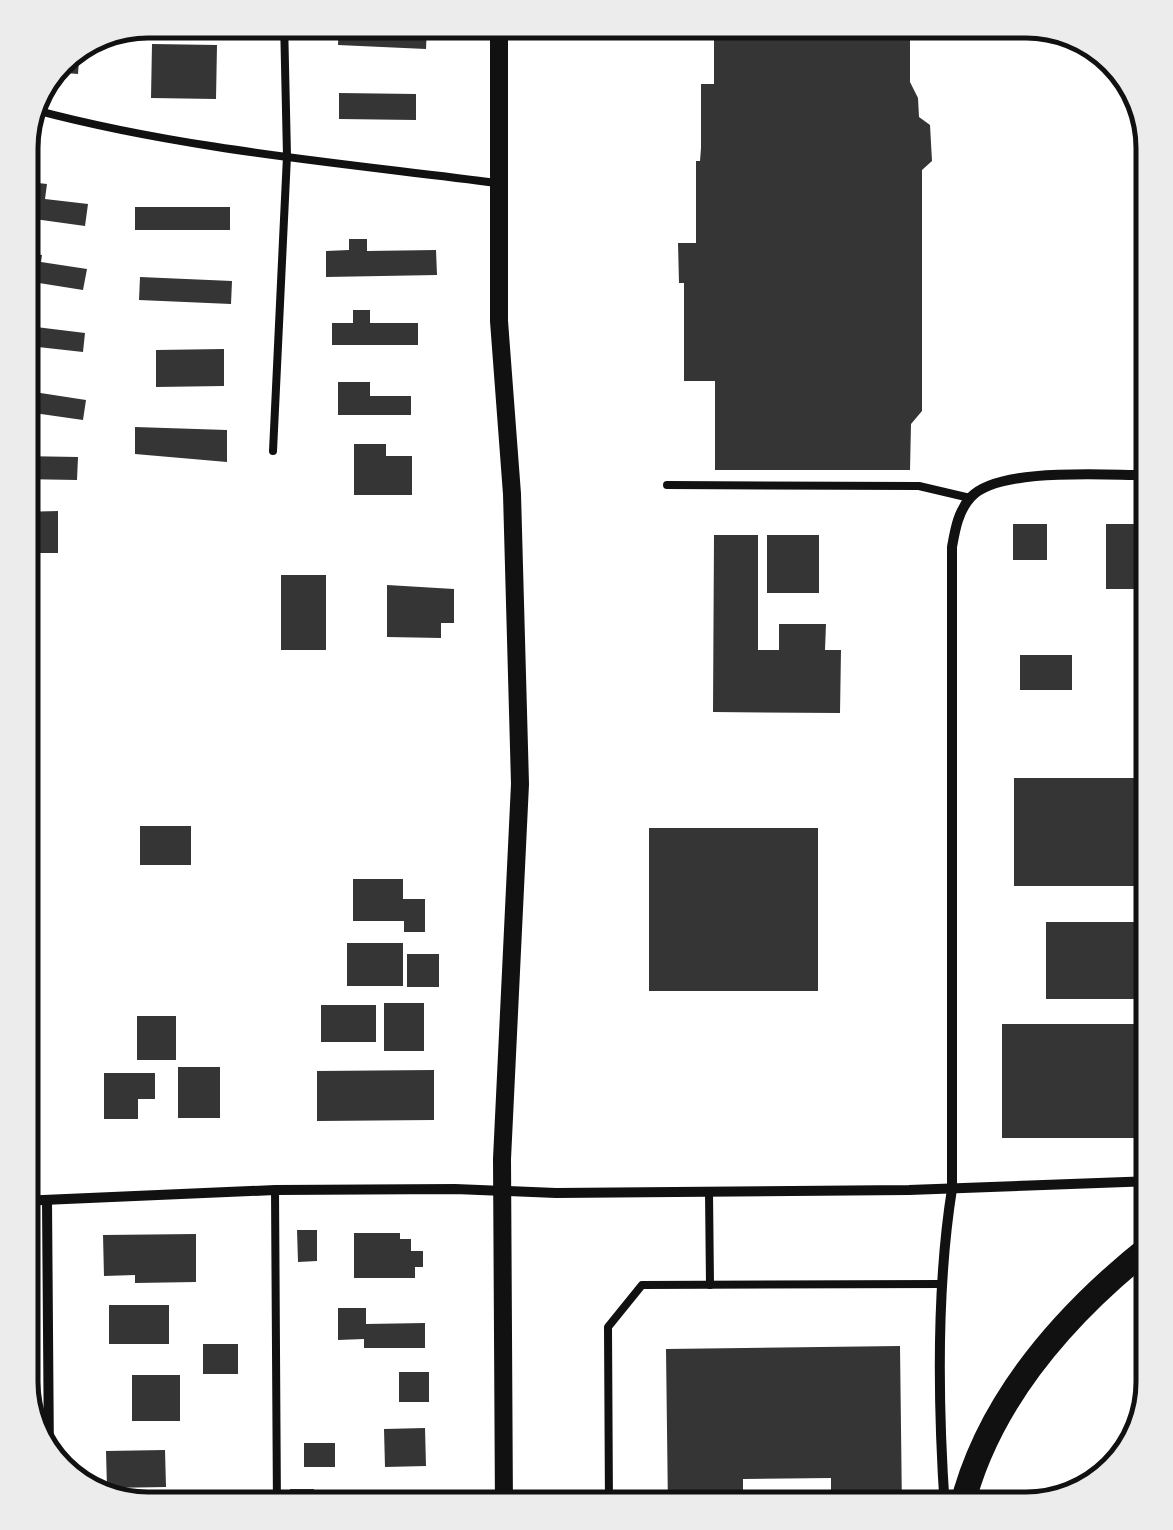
<svg xmlns="http://www.w3.org/2000/svg" width="1173" height="1530" viewBox="0 0 1173 1530" font-family="'PT Serif',serif">
  <rect width="100%" height="100%" fill="#fff"/>
  <g fill="#353535">
    <polygon points="714,20 910,20 910,82 918,98 919,117 930,125 932,161 922,170 922,411 911,424 910,470 715,470 715,381 684,381 684,283 679,283 678,243 696,243 696,161 700,161 701,148 701,84 714,84"/>
    <polygon points="339,22 427,26 426,49 338,45"/>
    <polygon points="152,44 217,45 216,99 151,98"/>
    <polygon points="80,45 78,74 53,72 63,52"/>
    <polygon points="339,93 416,94 416,120 339,119"/>
    <polygon points="20,181 47,184 45,199 88,204 85,226 20,217"/>
    <rect x="135" y="207" width="95" height="23"/>
    <polygon points="349,239 367,239 367,251 436,250 437,275 326,277 326,251 349,250"/>
    <polygon points="20,252 42,255 41,262 87,269 83,290 20,280"/>
    <polygon points="140,277 232,281 231,304 139,300"/>
    <polygon points="353,310 370,310 370,323 418,323 418,345 332,345 332,323 353,323"/>
    <polygon points="20,312 38,314 36,327 85,333 83,352 20,345"/>
    <polygon points="224,349 224,386 156,387 156,350"/>
    <polygon points="20,379 35,381 34,392 86,400 83,420 20,411"/>
    <polygon points="338,382 370,382 370,396 411,396 411,415 338,415"/>
    <polygon points="135,427 227,430 227,462 135,454"/>
    <polygon points="354,444 386,444 386,456 412,456 412,495 354,495"/>
    <polygon points="20,456 78,457 77,480 20,479"/>
    <polygon points="58,511 58,553 20,553 20,512"/>
    <rect x="1013" y="524" width="34" height="36"/>
    <rect x="1106" y="524" width="43" height="65"/>
    <polygon points="714,535 758,535 758,650 779,650 779,624 826,624 825,650 841,650 840,713 713,712"/>
    <rect x="767" y="535" width="52" height="58"/>
    <rect x="281" y="575" width="45" height="75"/>
    <polygon points="387,585 454,589 454,623 441,623 441,638 387,637"/>
    <rect x="1020" y="655" width="52" height="35"/>
    <rect x="1014" y="778" width="139" height="108"/>
    <rect x="140" y="826" width="51" height="39"/>
    <rect x="649" y="828" width="169" height="163"/>
    <polygon points="353,879 403,879 403,899 425,899 425,932 404,932 404,921 353,921"/>
    <rect x="1046" y="922" width="107" height="77"/>
    <rect x="347" y="943" width="56" height="43"/>
    <rect x="407" y="954" width="32" height="33"/>
    <rect x="384" y="1003" width="40" height="48"/>
    <rect x="321" y="1005" width="55" height="37"/>
    <rect x="137" y="1016" width="39" height="44"/>
    <rect x="1002" y="1024" width="151" height="114"/>
    <rect x="178" y="1067" width="42" height="51"/>
    <polygon points="434,1070 434,1120 317,1121 317,1071"/>
    <polygon points="104,1073 155,1073 155,1099 138,1099 138,1119 104,1119"/>
    <polygon points="297,1230 317,1230 317,1261 298,1262"/>
    <polygon points="354,1233 400,1233 400,1239 411,1239 411,1251 423,1251 423,1267 415,1267 415,1278 354,1278"/>
    <polygon points="196,1234 196,1282 135,1283 135,1275 104,1276 103,1235"/>
    <rect x="109" y="1305" width="60" height="39"/>
    <polygon points="338,1308 366,1308 366,1324 425,1323 425,1348 364,1348 364,1339 338,1340"/>
    <rect x="203" y="1344" width="35" height="30"/>
    <polygon points="900,1346 902,1510 831,1510 831,1478 743,1479 743,1510 668,1510 666,1349"/>
    <rect x="399" y="1372" width="30" height="30"/>
    <rect x="132" y="1375" width="48" height="46"/>
    <polygon points="425,1428 426,1466 385,1467 384,1429"/>
    <rect x="304" y="1443" width="31" height="24"/>
    <polygon points="165,1450 166,1487 107,1488 106,1451"/>
    <rect x="290" y="1489" width="24" height="21"/>
    <polygon points="114,1497 169,1497 169,1510 140,1510 114,1502"/>
    <rect x="223" y="1502" width="27" height="8"/>
    <rect x="354" y="1503" width="88" height="7"/>
  </g>
  <g fill="none" stroke-linecap="round" stroke-linejoin="round">
    <g stroke="#111" stroke-width="8">
      <path d="M35,110C185,150 343,163 497,183"/>
      <polyline points="273,451 287,156 284,20"/>
      <polyline points="667,485 919,486 970,498"/>
      <polyline points="275,1190 277,1510"/>
      <polyline points="709,1192 710,1285"/>
      <polyline points="609,1510 608,1327 642,1285 943,1284"/>
    </g>
    <g stroke="#111" stroke-width="10">
      <polyline points="47,1200 49,1460"/>
      <polyline points="20,1201 275,1190 455,1189 556,1193 909,1190 1153,1181"/>
      <path d="M945,1510C938,1407 936,1290 952,1189V547C955,530 958,511 971,497C1000,466 1110,476 1153,475"/>
    </g>
    <polyline stroke="#111" stroke-width="18" points="499,20 499,321 512,494 520,784 502,1159 504,1510"/>
    <path stroke="#111" stroke-width="25" d="M961,1510C987,1401 1067,1312 1153,1244"/>
  </g>
  <path d="M0 0H1173V1530H0ZM148 38H1026A110 110 0 0 1 1136 148V1382A110 110 0 0 1 1026 1492H148A110 110 0 0 1 38 1382V148A110 110 0 0 1 148 38Z" fill="#ececec" fill-rule="evenodd"/>
  <path fill="none" stroke="#111" stroke-width="5" d="M148 38H1026A110 110 0 0 1 1136 148V1382A110 110 0 0 1 1026 1492H148A110 110 0 0 1 38 1382V148A110 110 0 0 1 148 38Z"/>
</svg>
